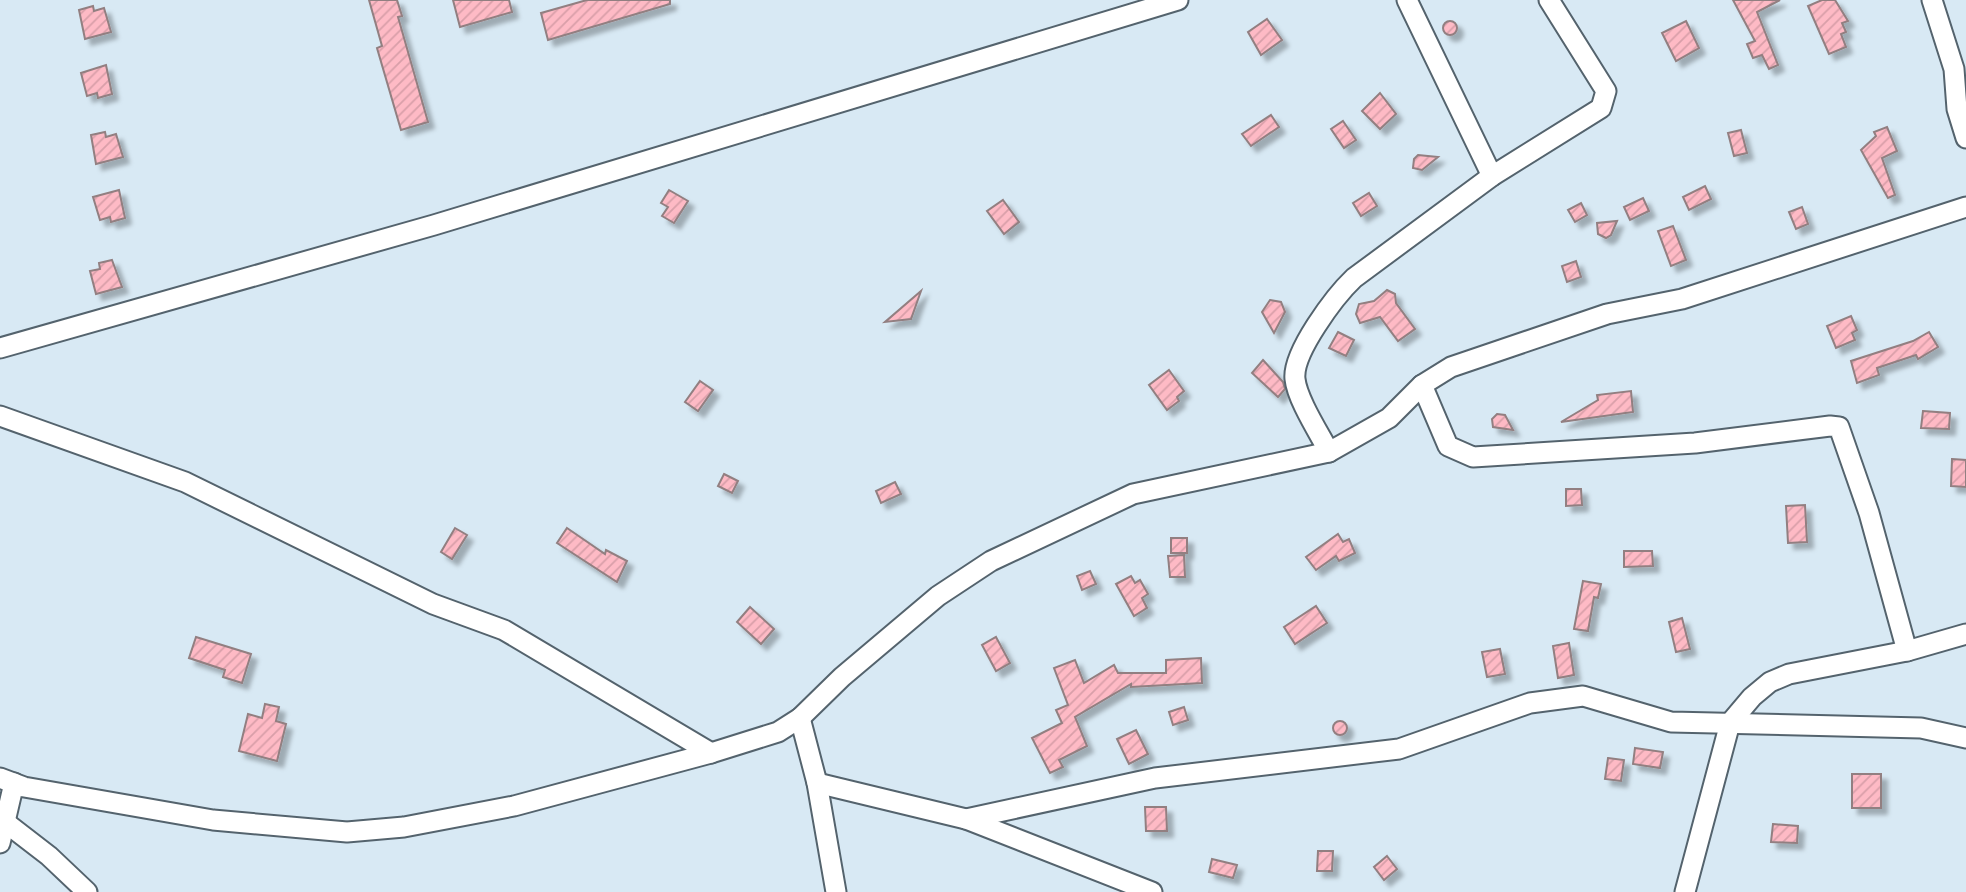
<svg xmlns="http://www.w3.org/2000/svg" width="1966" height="892" viewBox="0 0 1966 892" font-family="Bitter,serif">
  <defs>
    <pattern id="building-hatch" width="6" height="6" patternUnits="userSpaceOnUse" patternTransform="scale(1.75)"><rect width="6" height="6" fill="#febac5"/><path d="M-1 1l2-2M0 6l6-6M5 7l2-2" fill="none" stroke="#d99fa9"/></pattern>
    <filter id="shadow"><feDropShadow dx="6" dy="6" stdDeviation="2" flood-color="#0004"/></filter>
  </defs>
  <rect width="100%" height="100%" fill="#d8e9f4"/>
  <g fill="url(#building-hatch)" stroke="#927f81" stroke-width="2" filter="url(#shadow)">
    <polygon points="369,0 397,0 402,16 398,17 428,122 401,130 377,48 382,46"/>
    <polygon points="453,0 509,0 512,12 460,27"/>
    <polygon points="587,0 670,0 670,4 548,40 541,13"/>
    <polygon points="1733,0 1780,0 1757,12 1778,65 1769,69 1762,55 1753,58 1747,44 1755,41"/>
    <polygon points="1822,0 1835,0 1848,21 1842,23 1846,32 1841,34 1846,47 1829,54 1808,6"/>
    <polygon points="93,6 94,11 104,8 111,32 85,39 79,10"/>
    <polygon points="1267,19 1282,40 1261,55 1248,32"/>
    <circle cx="1450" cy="28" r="7"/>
    <polygon points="1686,21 1699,48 1676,61 1662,33"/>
    <polygon points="106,65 112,94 98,98 97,93 87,96 81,73"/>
    <polygon points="1380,93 1396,114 1380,129 1362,111"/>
    <polygon points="1271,115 1279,127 1251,146 1242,134"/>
    <polygon points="1343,121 1356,140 1344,148 1331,129"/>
    <polygon points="1887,127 1897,151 1882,158 1895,195 1888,198 1861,150 1876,136 1874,132"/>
    <polygon points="1741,130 1747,153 1734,156 1728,133"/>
    <polygon points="105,132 106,137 116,134 123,157 96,164 91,135"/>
    <polygon points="1418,155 1438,157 1422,170 1413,168 1414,159"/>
    <polygon points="1705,186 1711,199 1689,210 1683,197"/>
    <polygon points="119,190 125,218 111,222 110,217 100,220 93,197"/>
    <polygon points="669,190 688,201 674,223 662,216 668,207 661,203"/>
    <polygon points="1369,193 1377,206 1361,216 1353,203"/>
    <polygon points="1643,198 1649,211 1630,220 1624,207"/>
    <polygon points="1003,200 1019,222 1004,234 987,211"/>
    <polygon points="1581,203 1587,215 1575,222 1568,210"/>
    <polygon points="1802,207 1808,224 1796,229 1789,212"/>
    <polygon points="1617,221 1611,235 1606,238 1598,234 1597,223"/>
    <polygon points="1673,226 1686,260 1671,266 1658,231"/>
    <polygon points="112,260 122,287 96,294 90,271 100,269 99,263"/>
    <polygon points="1576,261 1581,277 1567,282 1562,266"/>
    <polygon points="1387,290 1395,294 1396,303 1415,329 1398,341 1380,317 1360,323 1356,314 1359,304 1374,301"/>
    <polygon points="921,291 911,319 885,322"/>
    <polygon points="1270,300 1281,302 1285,312 1274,333 1262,312"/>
    <polygon points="1851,316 1857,330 1852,333 1855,340 1836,348 1827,326"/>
    <polygon points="1338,332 1354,340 1346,356 1329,348"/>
    <polygon points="1929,332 1938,347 1918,359 1916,355 1877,368 1879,375 1857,383 1851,361 1913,341"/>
    <polygon points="1263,360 1283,382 1285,389 1278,397 1252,373"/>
    <polygon points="1169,370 1184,391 1177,397 1179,401 1167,410 1149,385"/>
    <polygon points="700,381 713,390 698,411 685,402"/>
    <polygon points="1631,391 1633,412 1561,422 1598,400 1597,395"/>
    <polygon points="1923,411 1950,413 1949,429 1921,428"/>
    <polygon points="1497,414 1505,415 1513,430 1493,427 1492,419"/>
    <polygon points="1952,459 1966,460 1966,487 1951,486"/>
    <polygon points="724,474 738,481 732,493 718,486"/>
    <polygon points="895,482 901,494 881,503 876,491"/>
    <polygon points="1566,489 1581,489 1582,505 1566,506"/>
    <polygon points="1805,505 1807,542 1788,543 1786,506"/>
    <polygon points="455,528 467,535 452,559 441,552"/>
    <polygon points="567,528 605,554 606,550 627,561 617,582 557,543"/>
    <polygon points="1338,534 1343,542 1349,539 1355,553 1339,561 1336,556 1316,570 1306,557"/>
    <rect x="1171" y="538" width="16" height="15"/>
    <polygon points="1624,551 1652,551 1653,566 1624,567"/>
    <polygon points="1184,555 1185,577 1170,577 1168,556"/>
    <polygon points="1090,571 1096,584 1082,590 1077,576"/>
    <polygon points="1131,576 1135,583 1140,580 1148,594 1142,598 1147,608 1134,616 1116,584"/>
    <polygon points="1583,581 1601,584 1598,598 1594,597 1588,631 1574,629"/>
    <polygon points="1316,606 1327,623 1295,644 1284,627"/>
    <polygon points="750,607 774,629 761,644 737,622"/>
    <polygon points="1682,618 1690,649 1676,652 1669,622"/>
    <polygon points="196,637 251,654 242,683 223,677 225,670 189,658"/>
    <polygon points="996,637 1010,663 996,671 982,645"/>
    <polygon points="1569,643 1574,675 1558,678 1553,646"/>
    <polygon points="1500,649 1505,674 1487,677 1482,652"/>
    <polygon points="1201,658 1202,683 1131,687 1131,684 1075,717 1087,746 1059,760 1063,767 1050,773 1032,738 1062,723 1056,710 1068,705 1054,668 1075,660 1084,683 1114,665 1118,673 1166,673 1166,660"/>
    <polygon points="265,704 279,707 276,721 286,724 277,761 239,751 248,714 262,718"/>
    <polygon points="1184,707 1188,720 1173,725 1169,712"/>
    <circle cx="1340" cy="728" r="7"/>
    <polygon points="1136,730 1148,754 1129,764 1117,739"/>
    <polygon points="1635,748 1663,752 1660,768 1633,764"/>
    <polygon points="1608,758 1624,760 1621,781 1605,779"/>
    <rect x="1852" y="774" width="29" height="34"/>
    <polygon points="1145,807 1166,807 1167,831 1146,831"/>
    <polygon points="1773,824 1798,826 1797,843 1771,842"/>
    <polygon points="1318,851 1333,851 1332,871 1317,871"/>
    <polygon points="1387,856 1397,869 1384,880 1374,867"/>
    <polygon points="1212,859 1237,865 1233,878 1209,872"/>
  </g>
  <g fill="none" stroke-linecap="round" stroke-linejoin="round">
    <defs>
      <g id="minor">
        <polyline points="1407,0 1492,176"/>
        <polyline points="1932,0 1954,69 1957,109 1966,138"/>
        <polyline points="0,348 434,225 1178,0"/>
        <polyline points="1422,385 1448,446 1473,457 1695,443 1830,426 1839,427 1869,513 1907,651"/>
        <polyline points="0,416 185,482 433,604 504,630 711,753"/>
        <path d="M1329,452C1319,433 1297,399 1295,379C1292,353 1335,296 1354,278L1492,176L1601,108L1606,91L1549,0"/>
        <polyline points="800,718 817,783 836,892"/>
        <polyline points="0,778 24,787 213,820 347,832 404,827 514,806 711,753 778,732 800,718 842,677 938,596 991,561 1133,494 1329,452 1389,418 1422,385 1451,367 1607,314 1682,299 1966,207"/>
        <polyline points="817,783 966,819 1152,892"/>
        <polyline points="966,819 1155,778 1399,749 1530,703 1583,696 1671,722 1921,728 1966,738"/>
        <polyline points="5,822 49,856 87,892"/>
        <polyline points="0,843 14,783"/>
        <polyline points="1685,892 1730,723 1752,697 1770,682 1789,674 1907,651 1966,634"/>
      </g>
    </defs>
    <use href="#minor" stroke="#54636d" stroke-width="23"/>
    <use href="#minor" stroke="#fff" stroke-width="19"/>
  </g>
</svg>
